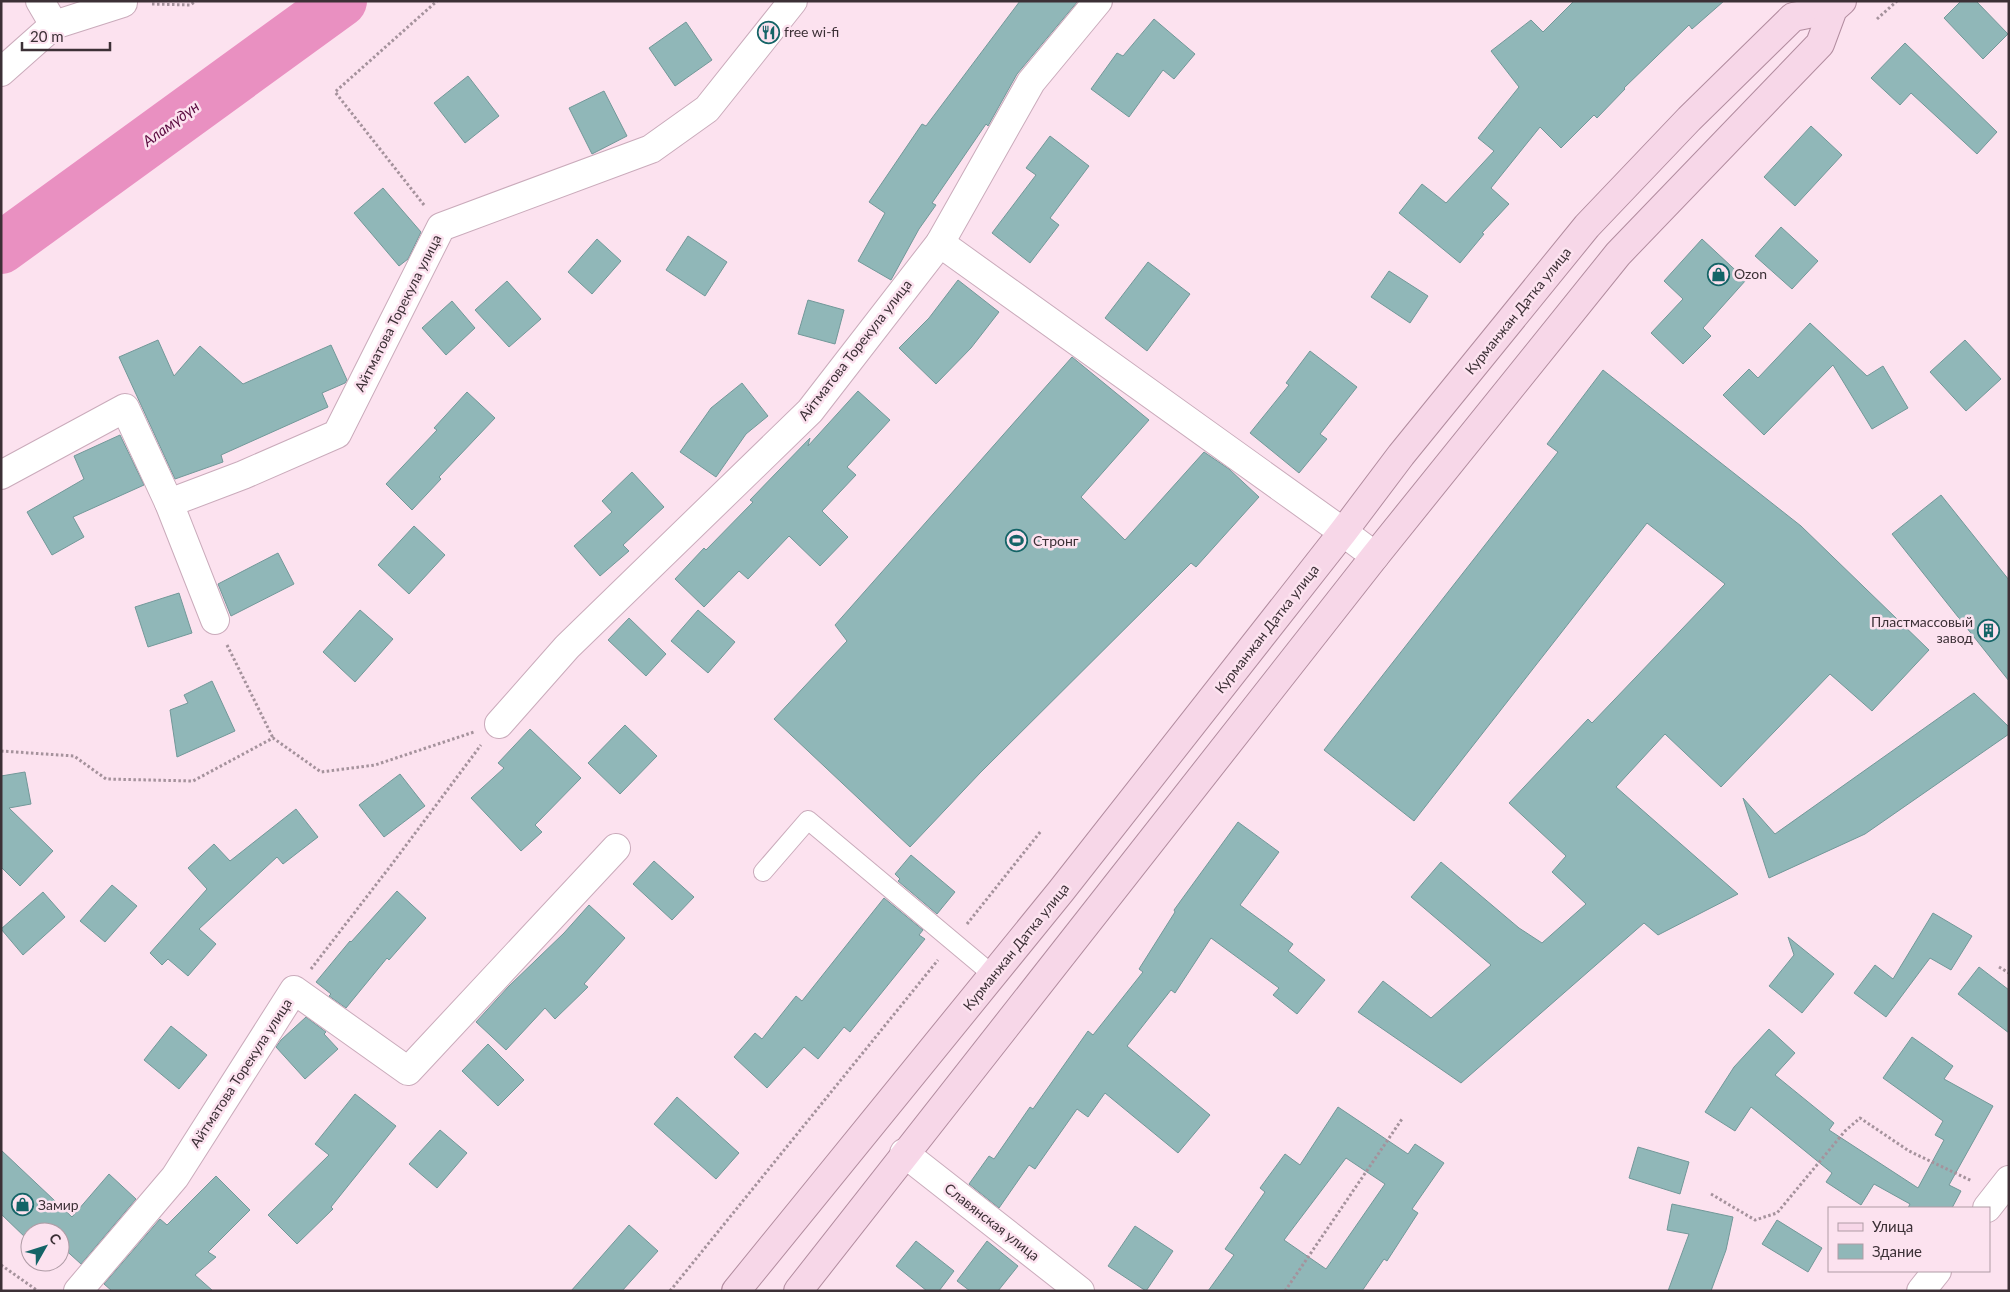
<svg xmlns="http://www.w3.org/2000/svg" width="2010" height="1292" viewBox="0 0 2010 1292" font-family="Lato,sans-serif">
  <rect width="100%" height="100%" fill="#fce2ef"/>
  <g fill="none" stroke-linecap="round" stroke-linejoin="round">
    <polyline stroke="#e990c1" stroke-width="52" points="1,248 341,1"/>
  </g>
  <g fill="#90b7b8" stroke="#729899" fill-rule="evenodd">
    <polygon points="1020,1 1078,1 1017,74 988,126 986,124 932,203 936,205 919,229 891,280 858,261 885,213 869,202 922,124 926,126"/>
    <polygon points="1574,1 1724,1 1692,29 1689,25 1624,88 1625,89 1597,118 1594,115 1561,148 1540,127 1491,188 1509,204 1482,233 1484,234 1460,263 1399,213 1422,184 1446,203 1494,151 1478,138 1519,87 1491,51 1531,20 1543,32"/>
    <polygon points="1961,1 1976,1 2008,34 1983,59 1944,18"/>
    <polygon points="1154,19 1195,54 1174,79 1163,70 1129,117 1091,89 1117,53 1123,56"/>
    <polygon points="686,22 712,60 675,86 649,48"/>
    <polygon points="1905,43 1997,132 1977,154 1911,93 1900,105 1871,78"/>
    <polygon points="468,76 499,116 465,143 434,103"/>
    <polygon points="604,91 627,136 592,154 569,108"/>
    <polygon points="1811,126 1842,155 1795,206 1764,177"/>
    <polygon points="1050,136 1089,166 1050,218 1059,225 1030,263 992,233 1036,175 1026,168"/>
    <polygon points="383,188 421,232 408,259 399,266 354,213"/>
    <polygon points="1781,227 1818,261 1792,289 1755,256"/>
    <polygon points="688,236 727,262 705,296 666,270"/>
    <polygon points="597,239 621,261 592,294 568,272"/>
    <polygon points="1702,239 1746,280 1703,328 1711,336 1683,364 1651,333 1683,299 1664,281"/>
    <polygon points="1148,262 1190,294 1147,351 1105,318"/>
    <polygon points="1389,271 1428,296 1410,323 1371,297"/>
    <polygon points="958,280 999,312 971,348 936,384 899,348 929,318"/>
    <polygon points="507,281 541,319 509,347 475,310"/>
    <polygon points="808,300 844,310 835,344 798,334"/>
    <polygon points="452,301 475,328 446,355 422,328"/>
    <polygon points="1810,323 1867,376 1883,366 1908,408 1872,429 1833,365 1764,435 1723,395 1749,369 1758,378"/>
    <polygon points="158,340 174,376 200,346 243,384 331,345 347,380 345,383 322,393 328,407 221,455 223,462 175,479 119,357"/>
    <polygon points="1965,340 2001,379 1966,411 1930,372"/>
    <polygon points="1310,351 1357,387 1320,434 1327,439 1299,473 1250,433 1289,385 1286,383"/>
    <polygon points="1072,357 1149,420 1081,497 1125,540 1204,452 1229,469 1259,497 1196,567 1191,563 980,773 910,847 774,719 847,641 835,625"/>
    <polygon points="1603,370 1801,526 1929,650 1872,711 1830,674 1721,787 1665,734 1616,787 1738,894 1658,935 1644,923 1461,1083 1358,1012 1383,981 1431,1018 1491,965 1411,897 1441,862 1519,928 1542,943 1586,904 1552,872 1566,856 1509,803 1588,719 1592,723 1725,584 1647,523 1414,821 1324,750 1558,452 1547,444"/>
    <polygon points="742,383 768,416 746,434 716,477 680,452 711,408"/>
    <polygon points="858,391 890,420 847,467 856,475 822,511 848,537 820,566 789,536 748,579 739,571 704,607 675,579 704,548 706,550 753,502 750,500 810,438 808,446"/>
    <polygon points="467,392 495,418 439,477 441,479 412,510 386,484 437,430 434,428"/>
    <polygon points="120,435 144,485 73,517 84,537 52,555 27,512 84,479 74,456"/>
    <polygon points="632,472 664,507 623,545 629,551 600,576 574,546 612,512 602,501"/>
    <polygon points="1941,495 2009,580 2009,681 1892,534"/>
    <polygon points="414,526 445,555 409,594 378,565"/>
    <polygon points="278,553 294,584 231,616 218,584"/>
    <polygon points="179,593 192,633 148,647 135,607"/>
    <polygon points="360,610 393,639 355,682 323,652"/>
    <polygon points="698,610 735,642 708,673 671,641"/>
    <polygon points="629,618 666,654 646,676 608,640"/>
    <polygon points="212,681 235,731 177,757 170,710 188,703 184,695"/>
    <polygon points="1974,693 2009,727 2009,734 1865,834 1769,878 1743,798 1775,834"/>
    <polygon points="625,725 657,756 620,794 588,763"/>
    <polygon points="530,729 581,778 535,825 542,832 521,851 471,798 504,768 498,763"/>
    <polygon points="25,772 31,804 9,808 53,851 20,886 1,867 1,776"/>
    <polygon points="400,774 425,806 384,837 359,805"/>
    <polygon points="296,809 318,837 283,864 277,857 199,929 216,944 188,976 168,959 162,965 150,953 207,889 188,868 214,844 230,861"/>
    <polygon points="1238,822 1279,852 1240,905 1293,944 1288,951 1325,980 1297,1014 1273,995 1279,988 1211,938 1175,993 1171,990 1127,1046 1210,1115 1178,1153 1105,1093 1088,1117 1077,1109 1035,1169 1029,1165 999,1208 969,1184 989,1156 994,1159 1030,1107 1033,1109 1088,1031 1093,1035 1143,972 1139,969 1175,912 1174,910"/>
    <polygon points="911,855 955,892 937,914 898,881 900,879 895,874"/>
    <polygon points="654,861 694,897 672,920 633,884"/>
    <polygon points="112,885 137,906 105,942 80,921"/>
    <polygon points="397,891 426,918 389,960 387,958 346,1008 329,996 331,994 316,982 350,941 351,942"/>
    <polygon points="43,892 65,917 23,955 1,929"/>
    <polygon points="884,898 923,930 919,935 925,939 850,1032 844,1027 818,1059 804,1047 767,1088 734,1057 755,1033 762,1039 796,996 802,1001"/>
    <polygon points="589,905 625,938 584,984 588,987 555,1019 545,1008 506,1050 476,1022 509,986 564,933"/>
    <polygon points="1933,913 1972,936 1951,970 1930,958 1886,1017 1854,993 1875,965 1893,979"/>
    <polygon points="1788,937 1834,974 1802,1013 1769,986 1794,955"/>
    <polygon points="1979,967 2009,990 2009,1033 1958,994"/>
    <polygon points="306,1017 326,1032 324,1034 338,1049 305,1079 276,1047 281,1040"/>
    <polygon points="171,1026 207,1055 179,1089 144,1060"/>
    <polygon points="1769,1029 1795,1053 1775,1075 1834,1123 1829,1130 1918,1188 1944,1140 1935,1135 1943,1121 1883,1078 1912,1037 1953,1066 1944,1079 1993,1106 1949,1185 1961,1191 1952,1208 1908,1208 1910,1204 1874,1184 1861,1205 1826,1182 1832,1173 1751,1107 1735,1131 1705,1112 1734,1067"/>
    <polygon points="488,1044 524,1080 498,1106 462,1071"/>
    <polygon points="355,1094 396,1126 331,1207 333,1209 297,1244 268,1215 329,1155 315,1144"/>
    <polygon points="677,1097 739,1153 716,1179 654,1124"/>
    <path d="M1338,1107L1408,1154L1415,1144L1444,1163L1412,1209L1418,1213L1387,1261L1384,1259L1362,1291H1208L1234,1255L1225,1249L1265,1192L1260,1188L1285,1154L1300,1165ZM1346,1158L1385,1184L1326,1269L1284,1240Z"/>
    <polygon points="440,1130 467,1153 437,1188 409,1164"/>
    <polygon points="1638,1147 1689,1162 1680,1194 1629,1178"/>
    <polygon points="1,1150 72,1217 109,1174 136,1199 81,1264 60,1245 60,1232 45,1232 40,1228 36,1232 30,1232 28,1240 1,1214"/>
    <polygon points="216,1176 250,1210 208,1252 216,1257 195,1275 213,1291 112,1291 104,1284 160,1219 167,1225"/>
    <polygon points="1672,1204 1733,1217 1726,1250 1711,1291 1668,1291 1689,1234 1667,1230"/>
    <polygon points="1777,1220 1822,1248 1808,1272 1762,1244"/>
    <polygon points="629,1225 658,1251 622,1291 571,1291"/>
    <polygon points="1135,1226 1173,1251 1146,1291 1108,1266"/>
    <polygon points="916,1241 954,1271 939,1291 927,1291 896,1266"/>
    <polygon points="987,1241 1018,1266 998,1291 970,1291 957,1281"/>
  </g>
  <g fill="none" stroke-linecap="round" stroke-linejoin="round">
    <defs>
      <polyline id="lane" points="763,872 808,820 993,975"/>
      <g id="street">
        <polyline points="40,1 54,25"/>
        <polyline points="1,72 54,25 123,3 123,1"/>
        <polyline points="940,243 1343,532 1375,556"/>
        <polyline points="1,475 125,408 169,503 215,620"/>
        <polyline points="169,503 243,475 337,434 441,227 651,149 707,109 793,1"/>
        <polyline points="499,724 567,647 810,411 940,243 1031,82 1098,1"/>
        <polyline points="904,1153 1080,1291"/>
        <polyline points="1987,1208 2009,1180"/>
        <polyline points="78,1291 175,1177 294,990 408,1071 616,848"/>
        <polyline points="1921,1291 1937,1271"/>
      </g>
      <g id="primary">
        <polyline points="736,1291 1061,891 1343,532 1401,455 1587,226 1689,119 1793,17 1833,9"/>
        <polyline points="798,1291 1375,556 1618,254 1820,44 1833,9 1842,1"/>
      </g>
    </defs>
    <use href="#lane" stroke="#caabbb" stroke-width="20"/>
    <use href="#street" stroke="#caabbb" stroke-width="30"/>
    <use href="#primary" stroke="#b28c9f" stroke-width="30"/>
    <g stroke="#a5929c" stroke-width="3" stroke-dasharray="2.5 2.5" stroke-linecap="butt">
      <polyline points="152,4 190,5 196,1"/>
      <polyline points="1877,19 1897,1"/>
      <polyline points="424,205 335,92 437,1"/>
      <polyline points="227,645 273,738"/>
      <polyline points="1,751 74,756 106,779 193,781 273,738 321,772 375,765 474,732"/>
      <polyline points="967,924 1041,831"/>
      <polyline points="1999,967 2009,973"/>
      <polyline points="311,969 392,864 481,745"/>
      <polyline points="1711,1194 1755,1220 1777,1213 1845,1131 1860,1118 1909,1151 1972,1181"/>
      <polyline points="1,1265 38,1291"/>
      <polyline points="670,1291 938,960"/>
      <polyline points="1285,1291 1402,1119"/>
    </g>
    <use href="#lane" stroke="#fff" stroke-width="18"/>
    <use href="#street" stroke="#fff" stroke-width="28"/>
    <use href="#primary" stroke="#f7d7e8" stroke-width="28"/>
  </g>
  <defs>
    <symbol id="restaurant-ring" viewBox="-11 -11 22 22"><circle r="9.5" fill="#fce2ef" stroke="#146467" stroke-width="1.5"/><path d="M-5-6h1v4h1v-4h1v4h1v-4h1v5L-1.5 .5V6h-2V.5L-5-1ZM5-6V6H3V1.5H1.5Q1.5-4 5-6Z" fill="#146467"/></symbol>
    <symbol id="shop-ring" viewBox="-11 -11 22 22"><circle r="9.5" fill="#fce2ef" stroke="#146467" stroke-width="1.5"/><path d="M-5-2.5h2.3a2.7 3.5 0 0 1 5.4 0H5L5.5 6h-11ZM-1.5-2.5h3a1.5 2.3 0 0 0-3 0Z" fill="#146467"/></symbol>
    <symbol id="stadium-ring" viewBox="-11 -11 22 22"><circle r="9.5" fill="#fce2ef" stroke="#146467" stroke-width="1.5"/><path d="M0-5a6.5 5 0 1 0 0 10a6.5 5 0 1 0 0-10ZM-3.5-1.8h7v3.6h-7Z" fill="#146467"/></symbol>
    <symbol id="building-ring" viewBox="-11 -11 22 22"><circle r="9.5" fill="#fce2ef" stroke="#146467" stroke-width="1.5"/><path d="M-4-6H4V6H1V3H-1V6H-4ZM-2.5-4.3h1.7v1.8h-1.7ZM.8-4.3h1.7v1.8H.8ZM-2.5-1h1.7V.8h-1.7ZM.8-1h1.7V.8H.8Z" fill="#146467"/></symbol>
  </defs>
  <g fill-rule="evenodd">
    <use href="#restaurant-ring" x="756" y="20" width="25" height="25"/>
    <use href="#shop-ring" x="1706" y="262" width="25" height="25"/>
    <use href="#stadium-ring" x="1004" y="528" width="25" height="25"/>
    <use href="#building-ring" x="1976" y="618" width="25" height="25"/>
    <use href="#shop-ring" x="10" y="1192" width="25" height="25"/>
  </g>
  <g text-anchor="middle" stroke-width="5" stroke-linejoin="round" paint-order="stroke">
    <g font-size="14" fill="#3c3036" stroke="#fce2ef" text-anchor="start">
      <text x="784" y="37">free wi-fi</text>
      <text x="1734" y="279">Ozon</text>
      <text x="1033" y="546">Стронг</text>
      <text x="1973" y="627" text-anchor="end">Пластмассовый<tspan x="1973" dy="16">завод</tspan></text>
      <text x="38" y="1210">Замир</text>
    </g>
    <g font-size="14" fill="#3c3036" stroke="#fce2ef">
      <text transform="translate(1518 311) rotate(-51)" y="5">Курманжан Датка улица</text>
      <text transform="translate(398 313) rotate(-63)" y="5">Айтматова Торекула улица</text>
      <text transform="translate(855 350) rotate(-52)" y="5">Айтматова Торекула улица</text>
      <text transform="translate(1267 629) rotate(-52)" y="5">Курманжан Датка улица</text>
      <text transform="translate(1016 947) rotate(-51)" y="5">Курманжан Датка улица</text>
      <text transform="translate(241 1073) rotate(-57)" y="5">Айтматова Торекула улица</text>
      <text transform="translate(992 1222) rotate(38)" y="5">Славянская улица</text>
    </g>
    <g font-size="15" font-style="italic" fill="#5a0a3f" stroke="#fce2ef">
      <text transform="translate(171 124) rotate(-36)" y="5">Аламүдүн</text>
    </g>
  </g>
  <rect width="2010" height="1292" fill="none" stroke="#3c3036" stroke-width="5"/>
  <rect x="1828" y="1207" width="162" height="65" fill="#fce2ef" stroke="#af9ba5"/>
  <rect x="1838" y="1223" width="25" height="8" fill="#f7d7e8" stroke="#af9ba5"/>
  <text x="1872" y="1232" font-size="15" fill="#3c3036">Улица</text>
  <rect x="1838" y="1244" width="25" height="15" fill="#90b7b8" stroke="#af9ba5"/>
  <text x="1872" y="1257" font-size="15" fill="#3c3036">Здание</text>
  <g transform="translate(45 1247) rotate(51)"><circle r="24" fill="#fce2ef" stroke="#af9ba5"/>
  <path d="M0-4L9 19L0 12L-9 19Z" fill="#146467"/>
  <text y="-8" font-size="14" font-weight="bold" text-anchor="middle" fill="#3c3036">С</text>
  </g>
  <path d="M22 42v8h88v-8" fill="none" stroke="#3c3036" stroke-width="2.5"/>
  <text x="30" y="42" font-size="15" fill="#3c3036" stroke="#fce2ef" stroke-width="4" paint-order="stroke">20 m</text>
</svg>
